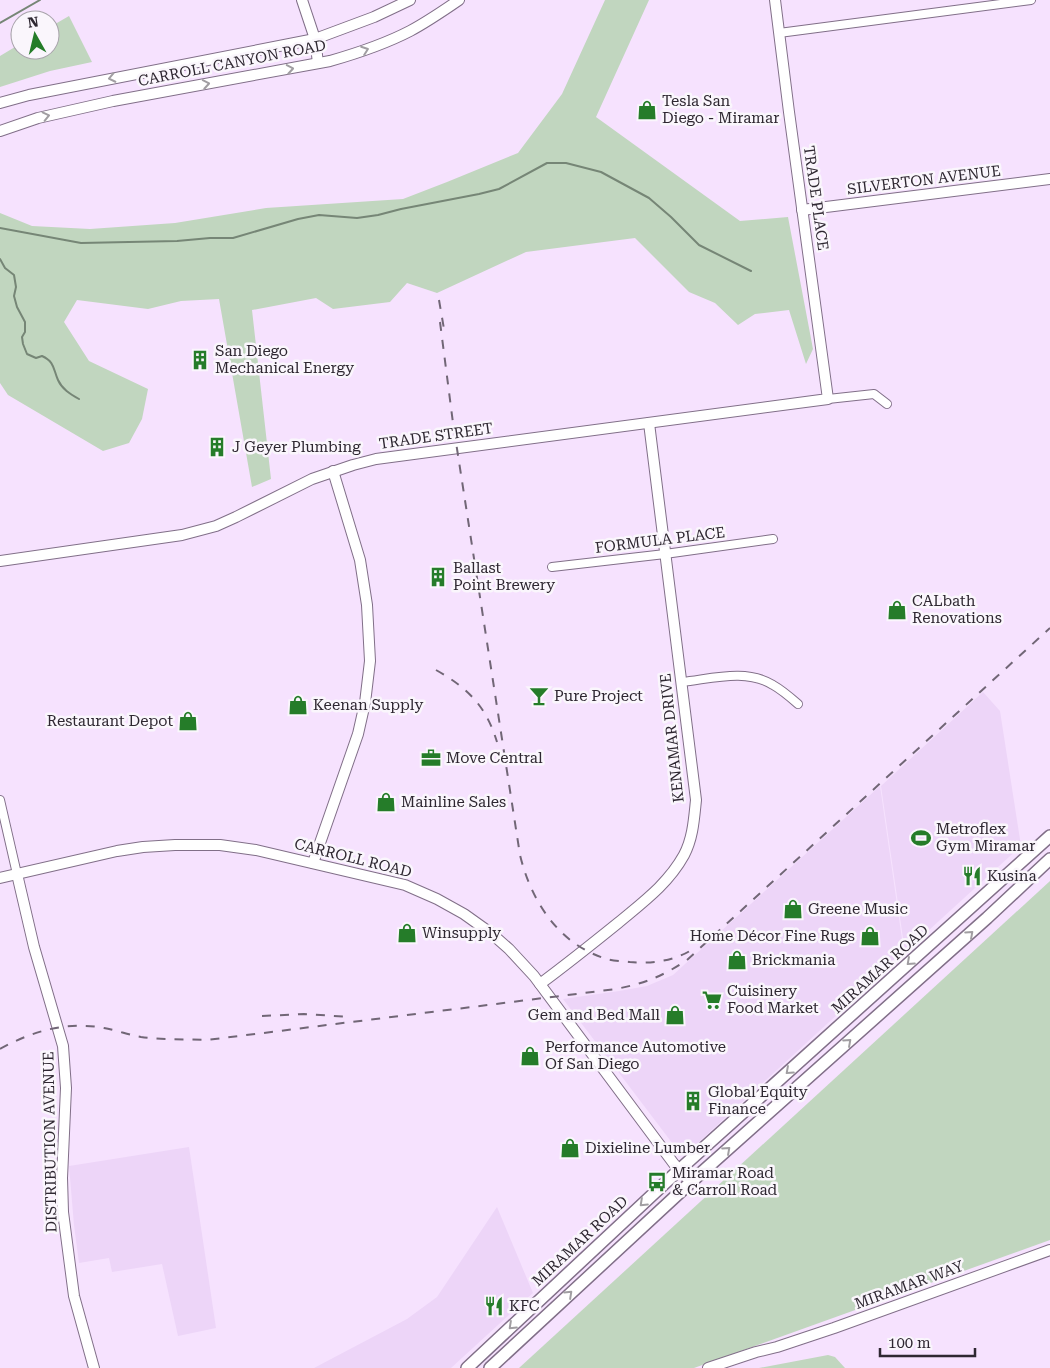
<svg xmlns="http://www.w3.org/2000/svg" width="1050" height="1368" viewBox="0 0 1050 1368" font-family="'Roboto Serif',serif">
  <rect width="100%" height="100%" fill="#f6e2fe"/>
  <g fill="#edd5f8">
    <polygon points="983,692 1000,711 1021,846 905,952 881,786"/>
    <polygon points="880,786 904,953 688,1152 679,1152 563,999 619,991 647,986 673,975"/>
    <polygon points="189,1147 216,1328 178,1336 162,1264 112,1272 109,1258 79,1263 74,1225 69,1166"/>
    <polygon points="497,1207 533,1293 451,1368 314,1368 407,1319 437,1297"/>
  </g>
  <g fill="#c1d6bf">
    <polygon points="605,0 649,0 596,117 740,221 788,217 813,349 806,364 789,310 755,314 738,325 715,303 689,292 635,238 526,252 437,293 407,283 390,302 333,309 316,298 252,310 271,479 252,487 219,299 181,301 148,309 77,300 64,322 89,361 148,389 142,419 129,443 103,451 8,395 0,383 0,213 32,226 90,229 175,223 266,208 403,199 447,182 518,153 562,94"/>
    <polygon points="69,16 92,62 50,71 0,87 0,56 20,44 20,50 50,50 50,27"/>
    <polygon points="1050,881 1050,1240 694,1368 519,1368"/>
    <polygon points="828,1355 835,1357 845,1368 759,1368"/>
  </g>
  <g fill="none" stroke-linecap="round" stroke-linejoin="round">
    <g stroke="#768676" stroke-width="2">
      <polyline points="0,23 40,0"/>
      <polyline points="0,228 81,243 177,241 210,238 233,238 298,219 319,215 357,218 378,215 401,209 479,194 499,189 547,163 566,163 601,172 649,198 671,217 699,245 751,271"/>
      <path d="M0,259L5,268L14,275L16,287L14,296L17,307L25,322V332L22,337L23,344L27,354L36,358L42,356C55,362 53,369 58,380C62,389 70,394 79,399"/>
    </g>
    <defs>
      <g id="street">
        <polyline points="779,33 1031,0"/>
        <polyline points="828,399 874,394 887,404"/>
        <polyline points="552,567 665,554 773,539"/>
        <path d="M682,682C711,679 746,668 773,685C782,690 790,697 798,704"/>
        <polyline points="0,800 17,874"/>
      </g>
      <g id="secondary">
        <polyline points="302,0 315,39 318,63"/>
        <polyline points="0,103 29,95 315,39 374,17 410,0"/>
        <path d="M0,131L38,118L113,101L330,61C358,53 385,44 410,31C427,22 443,11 459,0"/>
        <polyline points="802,210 1050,179"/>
        <polyline points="0,561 182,535 216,526 236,517 312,479 353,465 376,459 828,399 789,112 775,0"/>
        <polyline points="313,863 358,734 365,703 370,661 367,605 360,560 333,471"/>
        <polyline points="17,874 34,947 63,1046 66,1088 62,1178 63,1212 74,1296 94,1368"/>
        <polyline points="0,878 117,851 143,847 175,845 220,845 256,850 405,885 437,899 464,914 492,934 509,949 534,976 674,1164 691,1182"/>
        <path d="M540,984C567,964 592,944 618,923C643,902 668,884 684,855C693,838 694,819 696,800L649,423"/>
        <polyline points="708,1368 756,1352 777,1347 834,1328 1050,1250"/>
      </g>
      <g id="primary">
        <polyline points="467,1368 679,1170 1050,836"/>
        <polyline points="490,1368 691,1182 987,918 1050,859"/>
      </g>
    </defs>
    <use href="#street" stroke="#816f88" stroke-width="10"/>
    <use href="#secondary" stroke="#816f88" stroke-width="12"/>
    <use href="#primary" stroke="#816f88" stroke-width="14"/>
    <use href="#street" stroke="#fff" stroke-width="8"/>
    <use href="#secondary" stroke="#fff" stroke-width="10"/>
    <use href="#primary" stroke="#fff" stroke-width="11"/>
    <g stroke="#716676" stroke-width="2" stroke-dasharray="9 9" stroke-linecap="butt">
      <polyline points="439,300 444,329"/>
      <path d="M440,322L453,423L520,855C531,901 559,945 607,959C614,961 623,961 630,962C651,964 675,961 693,949"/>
      <path d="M436,670C468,688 486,706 497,742"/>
      <polyline points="262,1016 304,1014 351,1017"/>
      <path d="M0,1049C32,1031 67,1021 104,1028C116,1030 129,1035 141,1037C163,1040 185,1039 207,1040L616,989C646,983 663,976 687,960L1050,628"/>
    </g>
  </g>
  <defs><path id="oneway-chevron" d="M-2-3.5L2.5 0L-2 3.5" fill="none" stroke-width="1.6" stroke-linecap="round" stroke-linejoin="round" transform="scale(1.25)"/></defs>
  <g stroke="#a19ea2">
    <use href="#oneway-chevron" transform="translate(365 50) rotate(-20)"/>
    <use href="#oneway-chevron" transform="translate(290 69) rotate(-10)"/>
    <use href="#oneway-chevron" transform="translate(112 78) rotate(168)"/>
    <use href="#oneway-chevron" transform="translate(206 84) rotate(-10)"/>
    <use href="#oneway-chevron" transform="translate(46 116) rotate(-13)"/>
    <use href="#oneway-chevron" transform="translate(970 934) rotate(-42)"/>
    <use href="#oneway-chevron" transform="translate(910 962) rotate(138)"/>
    <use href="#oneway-chevron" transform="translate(848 1042) rotate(-42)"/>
    <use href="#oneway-chevron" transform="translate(789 1071) rotate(138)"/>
    <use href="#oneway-chevron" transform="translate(727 1150) rotate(-42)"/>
    <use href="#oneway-chevron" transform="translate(643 1203) rotate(137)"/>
    <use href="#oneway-chevron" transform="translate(569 1294) rotate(-43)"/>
    <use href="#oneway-chevron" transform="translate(512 1326) rotate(137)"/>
  </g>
  <defs>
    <symbol id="shop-bare" viewBox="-9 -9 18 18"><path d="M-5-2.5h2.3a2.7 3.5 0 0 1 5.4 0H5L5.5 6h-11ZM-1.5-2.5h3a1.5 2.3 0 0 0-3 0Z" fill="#257c29" stroke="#faf6fc" stroke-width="2.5" paint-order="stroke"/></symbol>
    <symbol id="building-bare" viewBox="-9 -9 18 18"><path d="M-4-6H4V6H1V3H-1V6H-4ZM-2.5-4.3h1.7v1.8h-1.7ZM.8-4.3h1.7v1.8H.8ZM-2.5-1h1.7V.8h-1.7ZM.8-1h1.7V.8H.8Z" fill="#257c29" stroke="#faf6fc" stroke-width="2.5" paint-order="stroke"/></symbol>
    <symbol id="bar-bare" viewBox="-9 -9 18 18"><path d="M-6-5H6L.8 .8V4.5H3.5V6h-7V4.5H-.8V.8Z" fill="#257c29" stroke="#faf6fc" stroke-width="2.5" paint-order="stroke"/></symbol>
    <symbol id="office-bare" viewBox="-9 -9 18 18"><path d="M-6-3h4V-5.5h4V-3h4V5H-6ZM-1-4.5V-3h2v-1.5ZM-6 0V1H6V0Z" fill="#257c29" stroke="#faf6fc" stroke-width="2.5" paint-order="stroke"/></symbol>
    <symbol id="stadium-bare" viewBox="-9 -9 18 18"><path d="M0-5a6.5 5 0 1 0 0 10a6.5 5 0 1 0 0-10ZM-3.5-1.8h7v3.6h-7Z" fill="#257c29" stroke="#faf6fc" stroke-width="2.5" paint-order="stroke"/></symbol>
    <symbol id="restaurant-bare" viewBox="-9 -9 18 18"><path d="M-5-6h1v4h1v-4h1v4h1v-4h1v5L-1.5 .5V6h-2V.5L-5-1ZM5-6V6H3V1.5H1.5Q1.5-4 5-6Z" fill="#257c29" stroke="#faf6fc" stroke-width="2.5" paint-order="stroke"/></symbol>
    <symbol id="supermarket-bare" viewBox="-9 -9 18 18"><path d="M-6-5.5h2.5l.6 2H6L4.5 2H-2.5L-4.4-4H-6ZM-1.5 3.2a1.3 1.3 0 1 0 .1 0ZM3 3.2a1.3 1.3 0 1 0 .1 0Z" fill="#257c29" stroke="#faf6fc" stroke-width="2.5" paint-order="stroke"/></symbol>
    <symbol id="bus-bare" viewBox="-9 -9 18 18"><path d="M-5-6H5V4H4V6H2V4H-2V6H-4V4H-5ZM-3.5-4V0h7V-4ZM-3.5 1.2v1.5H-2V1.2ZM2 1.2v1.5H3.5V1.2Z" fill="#257c29" stroke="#faf6fc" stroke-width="2.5" paint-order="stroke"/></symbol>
  </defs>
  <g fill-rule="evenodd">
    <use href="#shop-bare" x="633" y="96" width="28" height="28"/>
    <use href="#building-bare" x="186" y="346" width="28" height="28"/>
    <use href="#building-bare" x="203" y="433" width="28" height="28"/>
    <use href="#building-bare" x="424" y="563" width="28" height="28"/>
    <use href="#shop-bare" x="883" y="596" width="28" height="28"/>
    <use href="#bar-bare" x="525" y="682" width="28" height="28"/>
    <use href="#shop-bare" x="284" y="691" width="28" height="28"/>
    <use href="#shop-bare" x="174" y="707" width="28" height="28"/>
    <use href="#office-bare" x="417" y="744" width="28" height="28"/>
    <use href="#shop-bare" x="372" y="788" width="28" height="28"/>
    <use href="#stadium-bare" x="907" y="824" width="28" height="28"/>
    <use href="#restaurant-bare" x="958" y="862" width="28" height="28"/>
    <use href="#shop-bare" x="779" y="895" width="28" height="28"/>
    <use href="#shop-bare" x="393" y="919" width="28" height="28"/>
    <use href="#shop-bare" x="856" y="922" width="28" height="28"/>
    <use href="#shop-bare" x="723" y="946" width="28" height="28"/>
    <use href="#supermarket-bare" x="698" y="986" width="28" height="28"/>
    <use href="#shop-bare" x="661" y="1001" width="28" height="28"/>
    <use href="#shop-bare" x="516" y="1042" width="28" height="28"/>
    <use href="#building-bare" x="679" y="1087" width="28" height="28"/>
    <use href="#shop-bare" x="556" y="1134" width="28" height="28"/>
    <use href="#bus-bare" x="643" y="1168" width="28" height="28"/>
    <use href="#restaurant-bare" x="480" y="1292" width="28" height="28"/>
  </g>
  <g text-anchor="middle" stroke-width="5" stroke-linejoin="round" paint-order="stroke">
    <g font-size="15" fill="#2e2731" stroke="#faf6fc">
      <text transform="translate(232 63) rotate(-11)" y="5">CARROLL CANYON ROAD</text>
      <text transform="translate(924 180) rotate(-7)" y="5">SILVERTON AVENUE</text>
      <text transform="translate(816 198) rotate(82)" y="5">TRADE PLACE</text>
      <text transform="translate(436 436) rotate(-8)" y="5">TRADE STREET</text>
      <text transform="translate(660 540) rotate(-7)" y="5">FORMULA PLACE</text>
      <text transform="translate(672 738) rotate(-96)" y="5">KENAMAR DRIVE</text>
      <text transform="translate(353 858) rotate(14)" y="5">CARROLL ROAD</text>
      <text transform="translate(880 969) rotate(-42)" y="5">MIRAMAR ROAD</text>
      <text transform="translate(50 1142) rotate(-91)" y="5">DISTRIBUTION AVENUE</text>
      <text transform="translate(580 1241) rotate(-43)" y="5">MIRAMAR ROAD</text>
      <text transform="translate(909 1285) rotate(-20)" y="5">MIRAMAR WAY</text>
    </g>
    <g font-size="15" fill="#2e2731" stroke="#faf6fc" text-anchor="start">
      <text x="662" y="106">Tesla San<tspan x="662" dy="17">Diego - Miramar</tspan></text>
      <text x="215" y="356">San Diego<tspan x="215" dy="17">Mechanical Energy</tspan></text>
      <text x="232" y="452">J Geyer Plumbing</text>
      <text x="453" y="573">Ballast<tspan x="453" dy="17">Point Brewery</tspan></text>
      <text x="912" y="606">CALbath<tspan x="912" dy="17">Renovations</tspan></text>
      <text x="554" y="701">Pure Project</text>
      <text x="313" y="710">Keenan Supply</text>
      <text x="173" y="726" text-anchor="end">Restaurant Depot</text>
      <text x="446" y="763">Move Central</text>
      <text x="401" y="807">Mainline Sales</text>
      <text x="936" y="834">Metroflex<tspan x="936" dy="17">Gym Miramar</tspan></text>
      <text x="987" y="881">Kusina</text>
      <text x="808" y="914">Greene Music</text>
      <text x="422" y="938">Winsupply</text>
      <text x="855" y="941" text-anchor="end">Home Décor Fine Rugs</text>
      <text x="752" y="965">Brickmania</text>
      <text x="727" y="996">Cuisinery<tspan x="727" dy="17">Food Market</tspan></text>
      <text x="660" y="1020" text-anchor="end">Gem and Bed Mall</text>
      <text x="545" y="1052">Performance Automotive<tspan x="545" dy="17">Of San Diego</tspan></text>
      <text x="708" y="1097">Global Equity<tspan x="708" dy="17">Finance</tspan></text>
      <text x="585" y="1153">Dixieline Lumber</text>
      <text x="672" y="1178">Miramar Road<tspan x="672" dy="17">&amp; Carroll Road</tspan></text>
      <text x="509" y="1311">KFC</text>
    </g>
  </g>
  <g transform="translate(35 35) rotate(352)"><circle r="24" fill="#faf6fc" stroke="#a8a3ab"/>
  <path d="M0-4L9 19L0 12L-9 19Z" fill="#257c29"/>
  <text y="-8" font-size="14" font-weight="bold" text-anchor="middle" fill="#2e2731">N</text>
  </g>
  <path d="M880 1348v8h95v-8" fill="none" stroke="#2e2731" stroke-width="2.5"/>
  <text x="888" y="1348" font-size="15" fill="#2e2731" stroke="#faf6fc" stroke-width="4" paint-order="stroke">100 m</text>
</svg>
